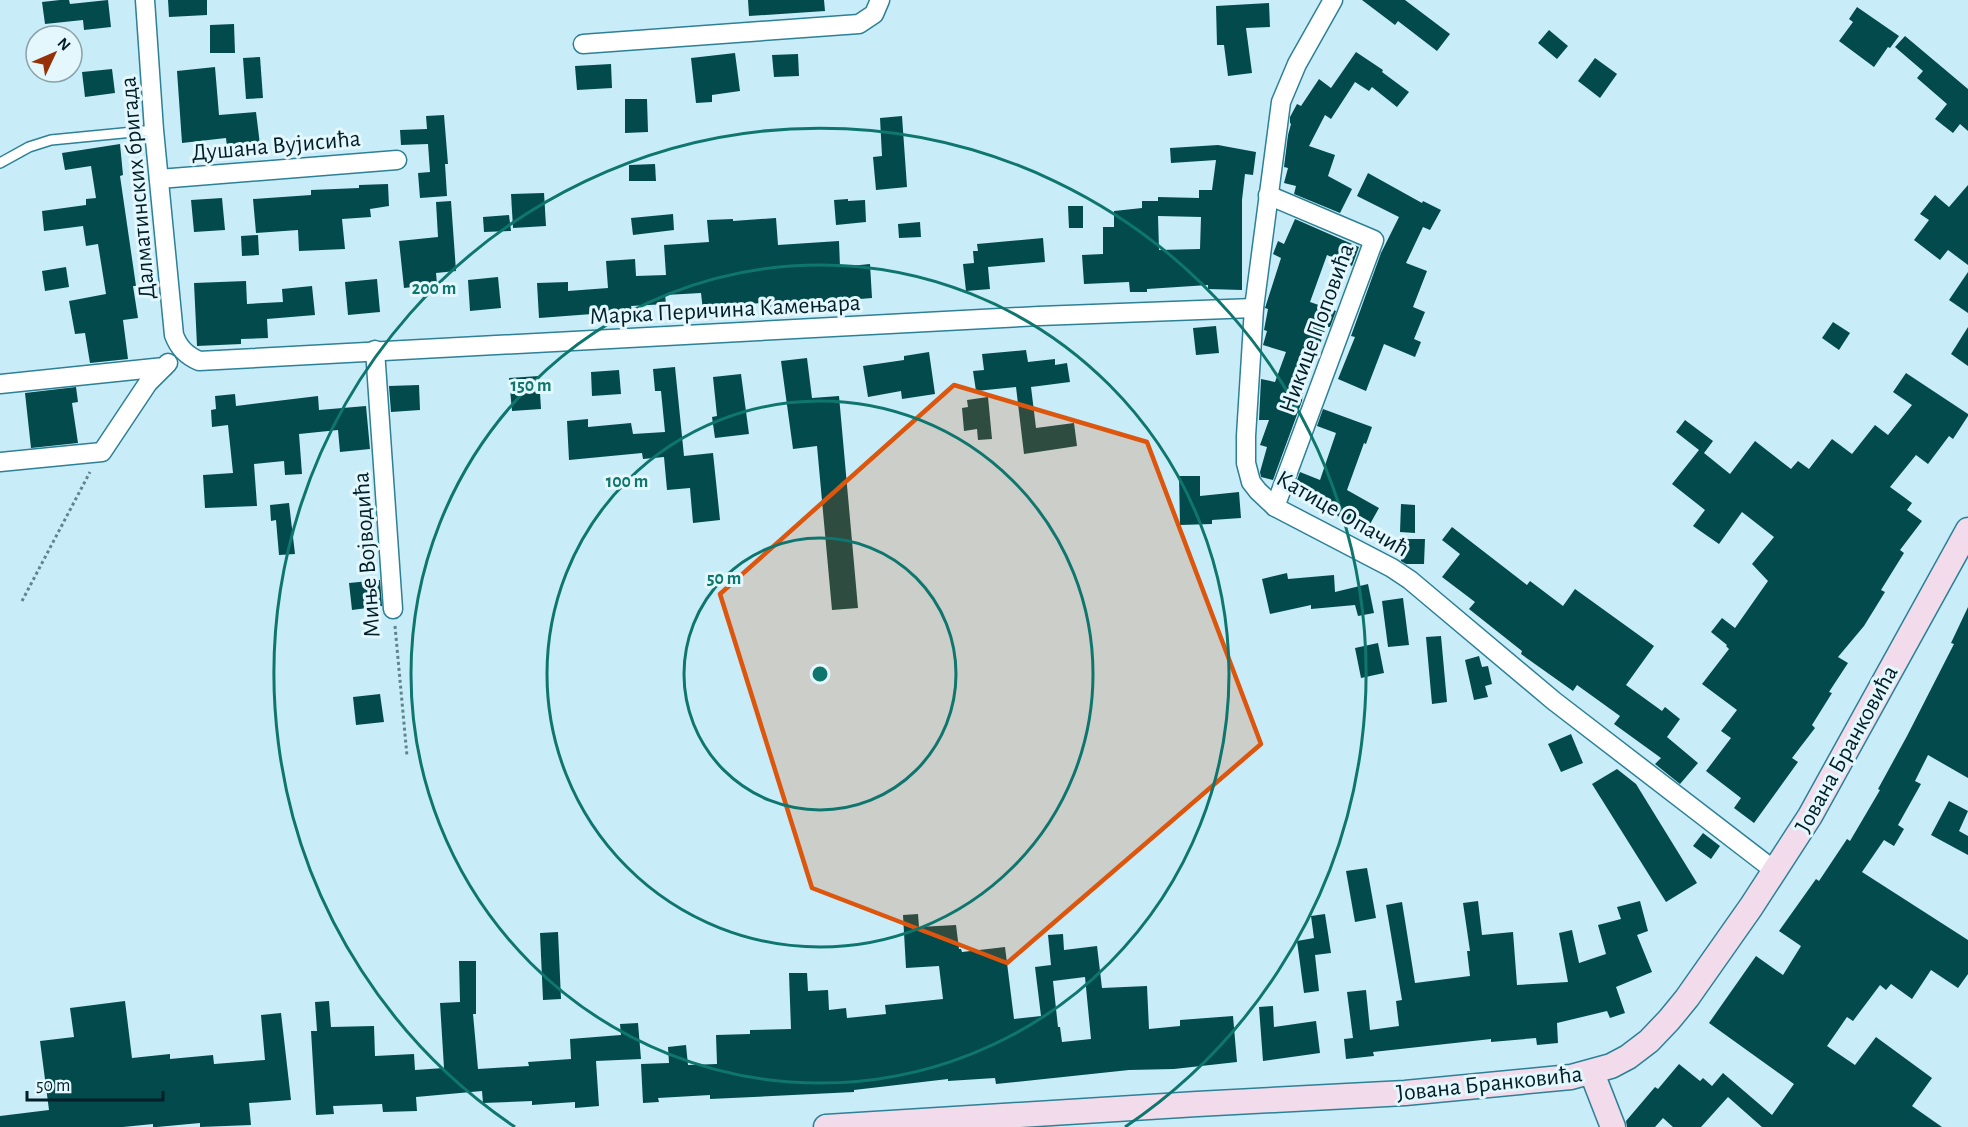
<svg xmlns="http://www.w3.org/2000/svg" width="1968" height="1127" viewBox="0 0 1968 1127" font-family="'Alegreya Sans',sans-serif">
  <rect width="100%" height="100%" fill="#c8edf9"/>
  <g fill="#034a4c" fill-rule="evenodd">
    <polygon points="60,0 69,0 70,4 108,0 111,27 84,30 83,20 45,24 42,2"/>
    <polygon points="168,0 207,0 207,15 169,17"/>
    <polygon points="748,0 824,0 825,11 749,16"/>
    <polygon points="1362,0 1405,0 1450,34 1437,51 1398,21 1395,25"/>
    <polygon points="1269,3 1270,27 1246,28 1252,73 1228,76 1224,45 1217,45 1216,6"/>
    <polygon points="1857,7 1899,36 1890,48 1888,47 1874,67 1839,41 1853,22 1849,19"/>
    <polygon points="234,24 235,53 210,53 210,25"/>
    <polygon points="1549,30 1568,46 1557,59 1538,43"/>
    <polygon points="1905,36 1968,89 1968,131 1960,124 1953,133 1935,119 1947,104 1917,78 1923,71 1895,47"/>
    <polygon points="1356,52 1383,70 1382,72 1409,92 1397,107 1372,87 1369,91 1355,82 1331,119 1325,115 1309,146 1335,155 1328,176 1352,189 1340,213 1294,194 1296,186 1284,183 1288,168 1284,167 1288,135 1291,124 1290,123 1290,117 1297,104 1301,106 1319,79 1331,88"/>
    <polygon points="735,53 740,91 712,95 712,102 696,103 691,58"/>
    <polygon points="798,54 799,76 774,77 772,55"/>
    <polygon points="260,57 263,98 246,99 243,58"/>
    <polygon points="1595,58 1617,74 1600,98 1578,81"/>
    <polygon points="611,64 612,88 577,90 575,66"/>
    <polygon points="215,67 219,115 256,112 261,153 228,157 226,138 182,143 177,71"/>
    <polygon points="112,69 115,93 85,97 82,72"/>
    <polygon points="625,99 647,99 648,132 625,133"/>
    <polygon points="444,115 448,164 445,164 447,196 420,198 418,173 430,172 428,144 401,145 400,130 427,129 426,116"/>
    <polygon points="902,116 907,187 876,190 873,157 882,156 880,118"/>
    <polygon points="120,144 123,175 120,176 136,286 133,286 138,318 123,320 128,359 90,363 85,333 75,334 69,301 106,294 98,244 86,246 83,226 44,231 42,211 86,205 86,199 96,198 91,166 65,170 62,153"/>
    <path d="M1218,145L1256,152L1253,175L1245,174L1242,200V290L1208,289V285L1147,289V292H1130L1129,282L1084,284L1082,255L1103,254V227H1114V211L1142,208V201H1158V197L1199,198V190H1212L1216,160L1171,163L1170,148ZM1158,216L1201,217L1200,249L1159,250Z"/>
    <polygon points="655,164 656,181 629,181 629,165"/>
    <polygon points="1368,173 1422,203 1423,201 1441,210 1430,230 1423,227 1406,263 1427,271 1413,307 1425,312 1414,339 1421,342 1415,357 1384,344 1366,391 1338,379 1355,337 1351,336 1381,253 1399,217 1357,196"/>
    <polygon points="388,184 389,206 370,209 371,217 342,219 345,249 299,251 298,230 256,233 253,199 311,195 311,190 359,188 359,185"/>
    <polygon points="1968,185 1968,265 1948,250 1940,260 1914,240 1929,220 1920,214 1935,195 1949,207"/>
    <polygon points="544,193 546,226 513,228 511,194"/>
    <polygon points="222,198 225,230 194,232 191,200"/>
    <polygon points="848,199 848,201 865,200 866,222 836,225 834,200"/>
    <polygon points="451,201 456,271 436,273 437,284 404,288 399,241 438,237 436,202"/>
    <polygon points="1068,206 1083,206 1083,228 1069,228"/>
    <polygon points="673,214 674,230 633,235 631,218"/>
    <polygon points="509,215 511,231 484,232 483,217"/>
    <polygon points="776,218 778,245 839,241 840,267 870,264 872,298 761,307 761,303 723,306 723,309 703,311 701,293 665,295 666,304 631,306 632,311 539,318 537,283 568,282 568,291 608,288 606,261 635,259 636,276 666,275 664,245 709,242 707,220 733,219 733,221"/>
    <polygon points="1295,219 1359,247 1352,266 1327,255 1310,302 1336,311 1330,327 1326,327 1303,392 1302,401 1273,480 1261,477 1260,472 1267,447 1260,445 1269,420 1259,420 1261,379 1275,382 1286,352 1263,345 1267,331 1264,330 1268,309 1265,308 1281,258 1273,254 1278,241 1284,244"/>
    <polygon points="920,222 921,237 899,238 898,224"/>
    <polygon points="258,235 259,255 242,256 241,236"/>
    <polygon points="1043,238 1045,262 988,267 990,289 966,291 963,264 974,263 973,251 978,251 977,244"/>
    <polygon points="66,267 69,287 45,291 42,271"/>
    <polygon points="1968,272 1968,313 1949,300"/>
    <polygon points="498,277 501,308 470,311 468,280"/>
    <polygon points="377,279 380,312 348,315 345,282"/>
    <polygon points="246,281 247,304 283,302 282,289 312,286 315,315 267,319 268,338 241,339 241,344 197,346 194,283"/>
    <polygon points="1833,322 1850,333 1839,350 1822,338"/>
    <polygon points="1216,326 1219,353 1196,355 1193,328"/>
    <polygon points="1968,327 1968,366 1951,354"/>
    <polygon points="1026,350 1028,362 1055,359 1055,365 1067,363 1070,382 1031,387 1036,428 1074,423 1077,446 1024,454 1016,387 976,391 973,371 984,370 982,354"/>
    <polygon points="929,352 935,394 902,399 901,391 868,397 863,366 904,360 904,356"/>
    <polygon points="807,358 812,398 839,396 858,608 832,610 817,446 793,449 781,361"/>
    <polygon points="675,367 684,456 713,453 720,520 693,523 690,488 667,490 664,457 643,459 642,453 569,460 567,421 588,419 588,427 631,423 633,434 665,432 661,391 655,391 653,369"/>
    <polygon points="619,370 621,394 592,396 591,372"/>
    <polygon points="1906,373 1968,414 1968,416 1953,439 1949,436 1928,464 1916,455 1890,487 1912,503 1907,510 1922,521 1900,550 1904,553 1881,590 1885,592 1864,626 1838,657 1848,663 1829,692 1832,693 1812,725 1815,728 1792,758 1798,762 1754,823 1734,808 1741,798 1706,771 1731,738 1721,731 1737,710 1702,684 1729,649 1726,646 1727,645 1711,632 1722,618 1735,628 1768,581 1752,564 1774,537 1742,512 1719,544 1693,526 1705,510 1672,484 1699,450 1676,432 1685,420 1713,441 1704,453 1730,474 1755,441 1791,469 1798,461 1809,469 1832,439 1852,454 1875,425 1888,435 1912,405 1893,392"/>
    <polygon points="741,374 749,434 715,438 712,417 717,416 713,377"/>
    <polygon points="539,376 541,409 512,411 509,378"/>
    <polygon points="419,385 420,410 391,412 389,386"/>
    <polygon points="76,387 78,402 72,403 78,443 31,448 25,393"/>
    <polygon points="235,394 236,406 318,396 319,410 366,406 370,449 340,452 338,430 299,434 302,474 285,475 284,461 254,464 257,506 205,508 203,475 233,473 228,425 212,427 211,410 216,409 215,396"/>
    <polygon points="988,397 992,439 978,440 977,429 964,431 962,408 968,407 967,400"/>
    <polygon points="1323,409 1372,427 1366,444 1364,443 1347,490 1379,508 1365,533 1343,520 1344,519 1316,506 1318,503 1292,493 1300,472 1320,480 1336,433 1317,426"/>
    <polygon points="1179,476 1200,476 1200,496 1239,492 1241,518 1212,520 1212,524 1180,525"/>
    <polygon points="289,503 295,554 279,555 276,520 271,521 270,505"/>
    <polygon points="1401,504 1415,505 1415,533 1400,532"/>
    <polygon points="1452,527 1527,585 1530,581 1563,606 1575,589 1654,646 1626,685 1662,711 1665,707 1680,719 1667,737 1698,763 1680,784 1655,764 1661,758 1614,724 1620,716 1577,685 1573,691 1521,654 1522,651 1469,609 1475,602 1442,577 1460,554 1442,540"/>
    <polygon points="1401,539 1425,539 1424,564 1406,564 1401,561"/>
    <polygon points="1287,573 1288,579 1334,575 1335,592 1368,584 1374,613 1358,616 1355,605 1311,609 1311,605 1270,614 1262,579"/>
    <polygon points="380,580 382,606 352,610 349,583"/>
    <polygon points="1403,598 1409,645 1388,647 1382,601"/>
    <polygon points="1968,607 1968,778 1928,755 1915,781 1921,784 1898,825 1904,829 1894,846 1884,840 1862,872 1968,940 1968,974 1958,988 1931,970 1912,999 1891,984 1886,990 1880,985 1853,1021 1847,1017 1827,1046 1855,1065 1876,1037 1932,1078 1912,1106 1942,1127 1762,1127 1728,1097 1701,1127 1673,1127 1663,1118 1655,1127 1627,1127 1626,1121 1655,1087 1658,1089 1679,1064 1700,1081 1703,1078 1712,1086 1723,1073 1772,1115 1794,1084 1709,1023 1756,956 1783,975 1801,946 1779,931 1816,879 1819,881 1847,839 1850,841 1880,790 1878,789 1907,736 1954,644 1951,643"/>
    <polygon points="1441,636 1447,702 1432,704 1426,637"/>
    <polygon points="1378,643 1384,673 1361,678 1355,648"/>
    <polygon points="1479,656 1482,667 1488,666 1492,684 1485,686 1488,697 1474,700 1465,660"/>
    <polygon points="380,694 384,722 356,725 353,697"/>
    <polygon points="1571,734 1583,763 1561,772 1548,744"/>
    <polygon points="1617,769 1636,784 1697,883 1666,902 1592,784"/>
    <polygon points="1949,801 1968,811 1959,831 1968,836 1968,855 1931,835"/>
    <polygon points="1703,833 1720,846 1711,859 1693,846"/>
    <polygon points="1367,868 1376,918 1355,922 1346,871"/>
    <polygon points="1478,901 1482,935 1513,932 1517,985 1568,982 1559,933 1572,930 1579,963 1606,954 1598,925 1621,919 1617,907 1640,901 1648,931 1637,935 1652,972 1616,987 1625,1013 1610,1018 1607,1011 1557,1023 1558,1043 1537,1045 1536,1038 1491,1042 1491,1039 1373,1052 1374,1056 1346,1059 1344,1039 1353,1038 1347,992 1366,990 1370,1030 1399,1026 1396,1001 1402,1000 1386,905 1402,902 1415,983 1470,976 1467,951 1470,951 1463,903"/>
    <path d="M918,914L919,927L956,925L959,949H961L962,952L1005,947L1014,1019L1041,1016L1035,967L1051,965L1048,935L1063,934L1064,950L1097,946L1102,988L1147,986L1149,1029L1180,1026V1020L1233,1016L1237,1062L1174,1069L1129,1070L996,1084L995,1078L948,1081V1079L854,1090V1092L710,1099V1095L658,1098L659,1102L643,1103L641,1064L669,1063L668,1047L686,1045L688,1065L717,1064L716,1035L750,1034V1030L791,1029L789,973H807L808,991L828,990L829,1010L846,1008L847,1018L886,1014L885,1005L943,999L939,966L906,968L903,915ZM1085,977L1091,1039L1062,1042L1060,1027H1058L1053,981Z"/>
    <polygon points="1325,914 1331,953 1315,955 1319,991 1304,993 1297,941 1314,938 1311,916"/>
    <polygon points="558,932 561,999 543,1000 540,933"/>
    <polygon points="459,961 476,961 476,1014 473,1014 478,1069 529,1066 528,1062 571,1059 570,1039 621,1035 620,1024 638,1023 641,1059 596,1061 599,1106 575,1108 575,1102 532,1105 532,1101 483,1103 482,1091 416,1097 417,1111 383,1112 382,1104 333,1106 334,1114 316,1115 311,1031 317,1031 315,1002 329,1001 331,1027 374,1026 375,1056 414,1054 415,1070 444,1068 440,1003 460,1002"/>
    <polygon points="125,1001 132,1058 170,1054 170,1059 213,1055 214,1064 265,1060 261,1015 281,1013 291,1100 249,1103 251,1125 200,1127 200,1123 157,1127 153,1127 153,1124 123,1127 0,1127 0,1116 49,1110 40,1041 74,1037 70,1008"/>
    <polygon points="1273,1006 1274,1027 1316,1021 1320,1053 1263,1061 1259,1007"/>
  </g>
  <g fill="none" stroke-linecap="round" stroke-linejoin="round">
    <defs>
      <polyline id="lane" points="0,163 29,147 51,140 154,130"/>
      <g id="street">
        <path d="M145,0L154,130L174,335C179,348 186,355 199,361L1039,316L1254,308"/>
        <polyline points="1333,0 1297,64 1281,102 1254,308 1246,436 1246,463 1251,482 1258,491 1275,507 1392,568 1410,580 1554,701 1775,871"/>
        <polyline points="583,44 859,24 874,14 880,0"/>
        <polyline points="159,179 397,160"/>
        <polyline points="1268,195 1374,240 1275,507"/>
        <polyline points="375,350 393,609"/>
        <polyline points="0,384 164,367 168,363"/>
        <polyline points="0,462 102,452 148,383 164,367"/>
      </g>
      <g id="secondary">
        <polyline points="1592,1073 1613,1127"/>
        <polyline points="826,1127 1197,1104 1405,1093 1571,1077 1611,1066 1628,1057 1649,1041 1669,1020 1687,998 1751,907 1810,816 1968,530"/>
      </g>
    </defs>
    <use href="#lane" stroke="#2d8095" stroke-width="12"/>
    <use href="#street" stroke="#2d8095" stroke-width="21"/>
    <use href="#secondary" stroke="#2d8095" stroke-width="27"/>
    <g stroke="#61838d" stroke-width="3" stroke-dasharray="3 3" stroke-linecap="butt">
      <polyline points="22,601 90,472"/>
      <polyline points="395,626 407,756"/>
    </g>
    <use href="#lane" stroke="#fff" stroke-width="9"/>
    <use href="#street" stroke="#fff" stroke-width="18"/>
    <use href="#secondary" stroke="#f2dcec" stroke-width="24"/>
  </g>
  <path fill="#dc560d" fill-opacity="0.2" stroke="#dc560d" stroke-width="4.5" stroke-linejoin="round" d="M954,385L1147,442L1261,744L1007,963L812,888L720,594Z"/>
  <g fill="none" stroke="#0f766e" stroke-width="3">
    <circle cx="820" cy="674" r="136"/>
    <circle cx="820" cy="674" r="273"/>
    <circle cx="820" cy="674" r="409"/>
    <path d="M515 1127A546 546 0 1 1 1125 1127"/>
  </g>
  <g text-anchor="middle" stroke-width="6" stroke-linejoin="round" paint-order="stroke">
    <g font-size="24" fill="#001f28" stroke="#e4f7fd">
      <text transform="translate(276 145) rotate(-5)" y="8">Душана Вујисића</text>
      <text transform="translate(137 188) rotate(-95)" y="8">Далматинских бригада</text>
      <text transform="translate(725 309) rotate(-3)" y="8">Марка Перичина Камењара</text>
      <text transform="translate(1316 328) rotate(-70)" y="8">Никице Поповића</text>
      <text transform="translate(1343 513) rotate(30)" y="8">Катице Опачић</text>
      <text transform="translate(366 555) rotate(-94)" y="8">Миње Војводића</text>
      <text transform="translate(1846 749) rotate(-61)" y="8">Јована Бранковића</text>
      <text transform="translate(1489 1083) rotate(-6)" y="8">Јована Бранковића</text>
    </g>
  </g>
  <circle cx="820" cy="674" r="9" fill="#0f766e" stroke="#e4f7fd" stroke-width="3"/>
  <g font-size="18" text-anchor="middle" font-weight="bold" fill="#0f766e" stroke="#e4f7fd" stroke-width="6" stroke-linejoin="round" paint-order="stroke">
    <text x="434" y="294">200 m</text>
    <text x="531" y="391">150 m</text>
    <text x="627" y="487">100 m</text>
    <text x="724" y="584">50 m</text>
  </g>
  <g transform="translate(54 54) rotate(46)"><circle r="28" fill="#e4f7fd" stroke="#89a1a8" stroke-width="1.5"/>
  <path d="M0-4.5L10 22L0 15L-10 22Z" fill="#963007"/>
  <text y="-9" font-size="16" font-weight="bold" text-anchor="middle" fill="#001f28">N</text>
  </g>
  <path d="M27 1091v9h136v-9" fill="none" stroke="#001f28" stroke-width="3"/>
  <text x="36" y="1091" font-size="18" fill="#001f28" stroke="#e4f7fd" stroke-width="4.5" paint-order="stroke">50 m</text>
</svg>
